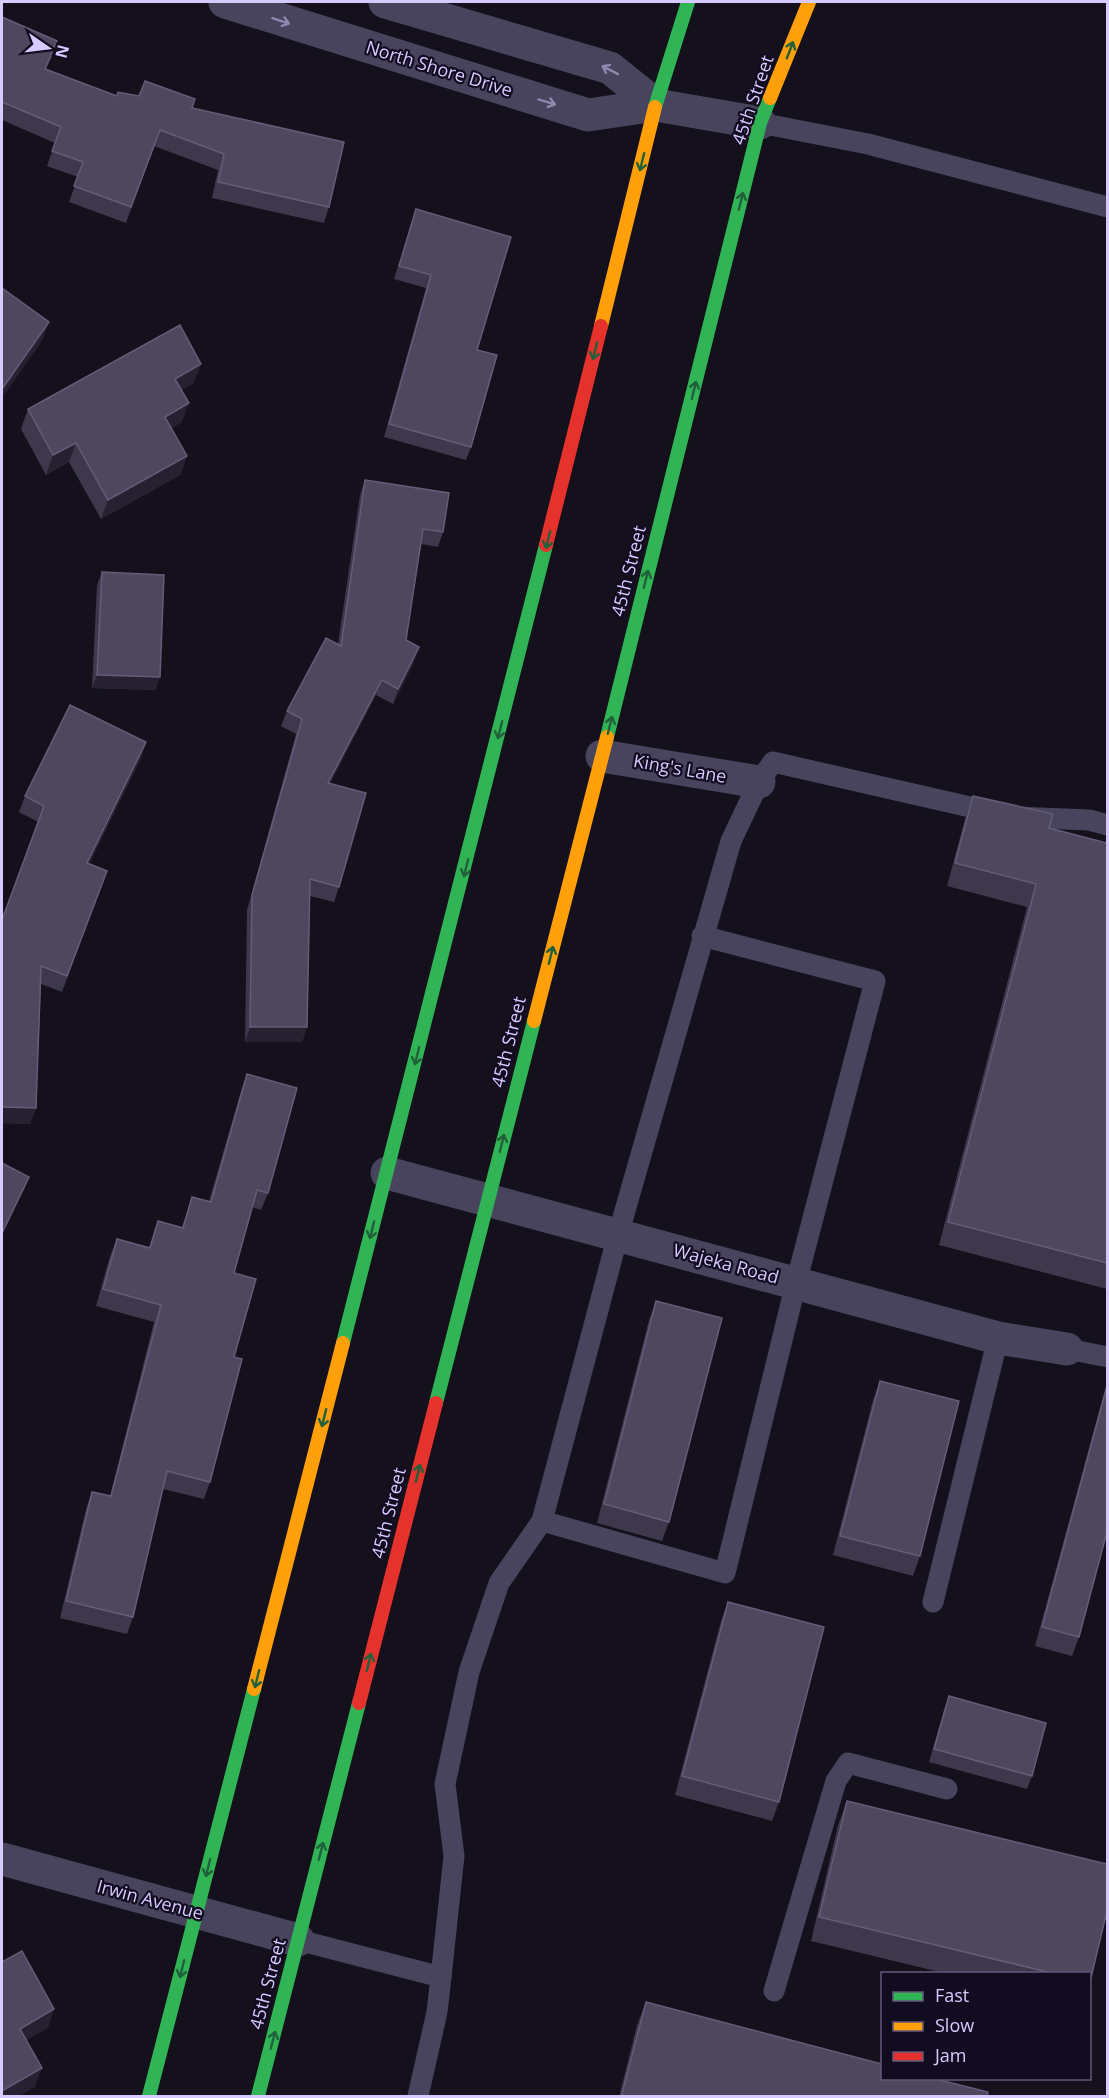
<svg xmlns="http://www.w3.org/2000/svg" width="1109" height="2098" viewBox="0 0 1109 2098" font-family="'Open Sans',sans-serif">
  <rect width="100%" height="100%" fill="#14101c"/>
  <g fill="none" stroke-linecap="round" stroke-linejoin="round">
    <g stroke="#49445d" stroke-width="21">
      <polyline points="760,123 868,144 1108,207"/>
      <polyline points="1067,1349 1108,1357"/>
      <polyline points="542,1521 725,1573 796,1283 875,981 702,936"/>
      <polyline points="933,1602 998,1338"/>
      <polyline points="298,1940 441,1977 437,2012 418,2096"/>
      <polyline points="441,1977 454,1856 445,1784 469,1672 499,1583 542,1521 618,1235 731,841 759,782 773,762 1014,817 1089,820 1108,825"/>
      <polyline points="774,1991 836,1781 848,1763 947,1789"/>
    </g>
    <g stroke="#49445d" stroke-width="33">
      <polyline points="225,2 588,115 656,105 760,123"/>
      <polyline points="385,2 610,68 656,105"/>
      <polyline points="602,756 759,782"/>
      <polyline points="387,1173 998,1338 1067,1349"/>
      <polyline points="2,1859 298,1940"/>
    </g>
    <g stroke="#30b455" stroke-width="14">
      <polyline points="655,107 688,2"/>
      <polyline points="607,737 760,123 770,98"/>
      <polyline points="343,1343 546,545"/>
      <polyline points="436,1403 534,1021"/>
      <polyline points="149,2096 254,1689"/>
      <polyline points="258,2096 359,1703"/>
    </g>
    <g stroke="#ff9f0a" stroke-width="14">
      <polyline points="770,98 809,2"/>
      <polyline points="601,326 655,107"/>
      <polyline points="534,1021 607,737"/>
      <polyline points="254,1689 343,1343"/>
    </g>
    <g stroke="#e5322d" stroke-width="14">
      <polyline points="546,545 601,326"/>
      <polyline points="359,1703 436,1403"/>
    </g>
  </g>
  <g fill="#3e384c">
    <polygon points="2,17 52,56 46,69 117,96 192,108 329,207 324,223 212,198 218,170 154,146 126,223 69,202 78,177 47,166 55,143 2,120"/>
    <polygon points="416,209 477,350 471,447 466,460 384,437 426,288 394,279"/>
    <polygon points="194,383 181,390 182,422 171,428 187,456 180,475 101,519 69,462 46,475 21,429 28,409"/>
    <polygon points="365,480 443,532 438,547 421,544 406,640 414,662 393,704 376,695 330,783 339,887 334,902 310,896 307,1027 302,1042 245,1042 247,910 296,734 281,726 287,711 338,644 360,495"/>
    <polygon points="102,572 160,677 155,690 92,688 97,585"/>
    <polygon points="146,742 141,758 89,864 107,871 62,992 41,984 36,1108 30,1124 2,1123 2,920 38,822 19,812 25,796"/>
    <polygon points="973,796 1049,828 1107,843 1107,1289 939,1245 1027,907 947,886 965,819"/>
    <polygon points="247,1074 268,1193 261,1210 252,1207 234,1273 234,1357 210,1482 204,1499 163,1489 133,1617 127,1634 60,1618 86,1509 92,1492 110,1496 154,1322 96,1306 110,1256 117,1239 149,1247 158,1221 182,1227 192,1197 209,1201 241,1091"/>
    <polygon points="656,1301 669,1522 662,1541 597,1523 649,1320"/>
    <polygon points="880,1381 920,1556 913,1576 833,1555 873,1400"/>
    <polygon points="1107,1382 1107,1532 1079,1637 1072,1656 1035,1646"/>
    <polygon points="728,1602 779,1802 772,1821 675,1795 721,1621"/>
    <polygon points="949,1696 1032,1776 1027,1789 929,1762 944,1710"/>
    <polygon points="847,1801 1107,1911 1089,1984 1089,1974 948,1974 811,1941 838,1825"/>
    <polygon points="646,2002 987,2097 619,2097 637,2025"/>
  </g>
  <g fill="#262130">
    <polygon points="49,322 42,341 2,398 2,389"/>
    <polygon points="201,364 194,383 168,398 175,379"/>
    <polygon points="189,403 182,422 158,436 165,417"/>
    <polygon points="76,443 69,462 46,475 53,455"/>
    <polygon points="187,456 180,475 101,519 108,500"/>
    <polygon points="419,647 414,662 393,704 398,689"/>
    <polygon points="97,675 160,677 155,690 92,688"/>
    <polygon points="382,680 376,695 323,798 328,783"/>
    <polygon points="146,742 141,758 81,879 87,863"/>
    <polygon points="250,1027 307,1027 302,1042 245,1042"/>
    <polygon points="2,1107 36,1108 30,1124 2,1123"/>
    <polygon points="29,1177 24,1190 2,1236 2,1233"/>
    <polygon points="54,2009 48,2028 13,2048 20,2029"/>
    <polygon points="42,2068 35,2087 18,2097 2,2097 2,2091"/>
  </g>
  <g fill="#4e485f" stroke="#645c78" stroke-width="1.5">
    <polygon points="2,17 57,41 45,69 117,96 118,92 139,96 145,81 195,99 192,108 344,142 329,207 218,182 224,154 160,130 131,207 74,186 83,162 52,151 61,127 2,102"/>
    <polygon points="416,209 511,237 477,350 497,355 471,447 389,424 431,275 399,266"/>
    <polygon points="2,288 49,322 2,389"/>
    <polygon points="180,325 201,364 175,379 189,403 165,417 187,456 108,500 76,443 53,455 28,409"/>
    <polygon points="365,480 449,493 443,532 423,529 406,640 419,647 398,689 382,680 328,783 366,793 339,887 310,879 307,1027 250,1027 252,895 302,719 287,711 326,638 341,646"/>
    <polygon points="102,572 164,575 160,677 97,675"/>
    <polygon points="70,705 146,742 87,863 107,871 67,976 41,966 36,1108 2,1107 2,920 44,806 25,796"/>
    <polygon points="973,796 1053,814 1049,828 1107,843 1107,1263 948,1222 1036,884 955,863"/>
    <polygon points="247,1074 297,1088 268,1193 257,1190 234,1273 256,1279 234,1357 242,1359 210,1482 167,1471 133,1617 66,1601 92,1492 111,1496 161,1305 103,1289 117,1239 150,1248 158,1221 183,1228 192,1197 211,1202"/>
    <polygon points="2,1163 29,1177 2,1233"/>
    <polygon points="656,1301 722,1318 669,1522 604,1504"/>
    <polygon points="880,1381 959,1401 920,1556 840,1536"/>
    <polygon points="1107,1386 1107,1532 1079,1637 1042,1627"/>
    <polygon points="728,1602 824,1627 779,1802 682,1776"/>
    <polygon points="949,1696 1046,1723 1032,1776 934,1749"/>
    <polygon points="847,1801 1107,1864 1107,1911 1090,1982 1089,1982 1089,1974 1056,1974 819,1917"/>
    <polygon points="22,1951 54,2009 20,2029 42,2068 2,2091 2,1962"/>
    <polygon points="646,2002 882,2064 882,2079 936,2079 988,2092 987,2097 621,2097"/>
  </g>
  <defs><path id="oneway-shaft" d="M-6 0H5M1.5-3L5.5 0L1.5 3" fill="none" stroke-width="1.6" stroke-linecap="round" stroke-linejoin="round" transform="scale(1.5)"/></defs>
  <g stroke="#9087ae">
    <use href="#oneway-shaft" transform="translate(281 21) rotate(18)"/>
    <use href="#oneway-shaft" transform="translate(610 70) rotate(-153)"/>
    <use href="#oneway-shaft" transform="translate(547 102) rotate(17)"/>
  </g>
  <g stroke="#21603a">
    <use href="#oneway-shaft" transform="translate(790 50) rotate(-69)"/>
    <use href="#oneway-shaft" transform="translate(642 162) rotate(104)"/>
    <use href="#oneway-shaft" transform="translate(741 201) rotate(-76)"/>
    <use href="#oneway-shaft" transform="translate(595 351) rotate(104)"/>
    <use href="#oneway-shaft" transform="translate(694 390) rotate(-76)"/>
    <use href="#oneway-shaft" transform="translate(548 540) rotate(104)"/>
    <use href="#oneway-shaft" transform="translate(646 579) rotate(-76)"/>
    <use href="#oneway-shaft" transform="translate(610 725) rotate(-76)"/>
    <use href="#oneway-shaft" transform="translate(500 730) rotate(104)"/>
    <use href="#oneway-shaft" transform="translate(466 868) rotate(104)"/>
    <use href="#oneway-shaft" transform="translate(551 955) rotate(-76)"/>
    <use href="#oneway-shaft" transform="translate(417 1056) rotate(104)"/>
    <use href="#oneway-shaft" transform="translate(502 1143) rotate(-76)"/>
    <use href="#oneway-shaft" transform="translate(372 1230) rotate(104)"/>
    <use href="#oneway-shaft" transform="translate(324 1418) rotate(104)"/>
    <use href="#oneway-shaft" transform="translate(418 1473) rotate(-76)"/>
    <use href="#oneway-shaft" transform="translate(369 1662) rotate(-76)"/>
    <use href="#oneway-shaft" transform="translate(257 1679) rotate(104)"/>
    <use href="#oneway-shaft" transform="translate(321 1851) rotate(-76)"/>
    <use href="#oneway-shaft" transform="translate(208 1868) rotate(104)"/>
    <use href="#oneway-shaft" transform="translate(182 1969) rotate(104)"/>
    <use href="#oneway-shaft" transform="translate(273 2040) rotate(-75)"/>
  </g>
  <g text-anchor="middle" stroke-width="4.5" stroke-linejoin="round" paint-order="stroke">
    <g font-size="18" fill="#d7caff" stroke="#120c20">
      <text transform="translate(439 69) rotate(17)" y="6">North Shore Drive</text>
      <text transform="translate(753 100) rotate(-71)" y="6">45th Street</text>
      <text transform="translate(629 571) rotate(-76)" y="6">45th Street</text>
      <text transform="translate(680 769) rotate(10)" y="6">King's Lane</text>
      <text transform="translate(509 1042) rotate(-76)" y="6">45th Street</text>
      <text transform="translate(726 1264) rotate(15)" y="6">Wajeka Road</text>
      <text transform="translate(389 1513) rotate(-76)" y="6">45th Street</text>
      <text transform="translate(150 1900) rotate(15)" y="6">Irwin Avenue</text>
      <text transform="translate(268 1984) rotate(-75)" y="6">45th Street</text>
    </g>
  </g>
  <rect width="1109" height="2098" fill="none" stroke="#d7caff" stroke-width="6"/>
  <rect x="881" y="1972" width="210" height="108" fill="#120c20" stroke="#615879" stroke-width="1.5"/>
  <rect x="893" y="1992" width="30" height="9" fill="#30b455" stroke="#615879" stroke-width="1.5"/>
  <text x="935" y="2002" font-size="18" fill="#d7caff">Fast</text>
  <rect x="893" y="2022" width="30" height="9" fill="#ff9f0a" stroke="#615879" stroke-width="1.5"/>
  <text x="935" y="2032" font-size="18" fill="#d7caff">Slow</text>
  <rect x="893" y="2052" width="30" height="9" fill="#e5322d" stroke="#615879" stroke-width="1.5"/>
  <text x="935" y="2062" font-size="18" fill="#d7caff">Jam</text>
  <g transform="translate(48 48) rotate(104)" stroke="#120c20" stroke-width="4.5" paint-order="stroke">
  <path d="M0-4.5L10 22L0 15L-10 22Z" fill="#d7caff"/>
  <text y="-9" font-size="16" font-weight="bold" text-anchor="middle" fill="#d7caff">N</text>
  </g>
</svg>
